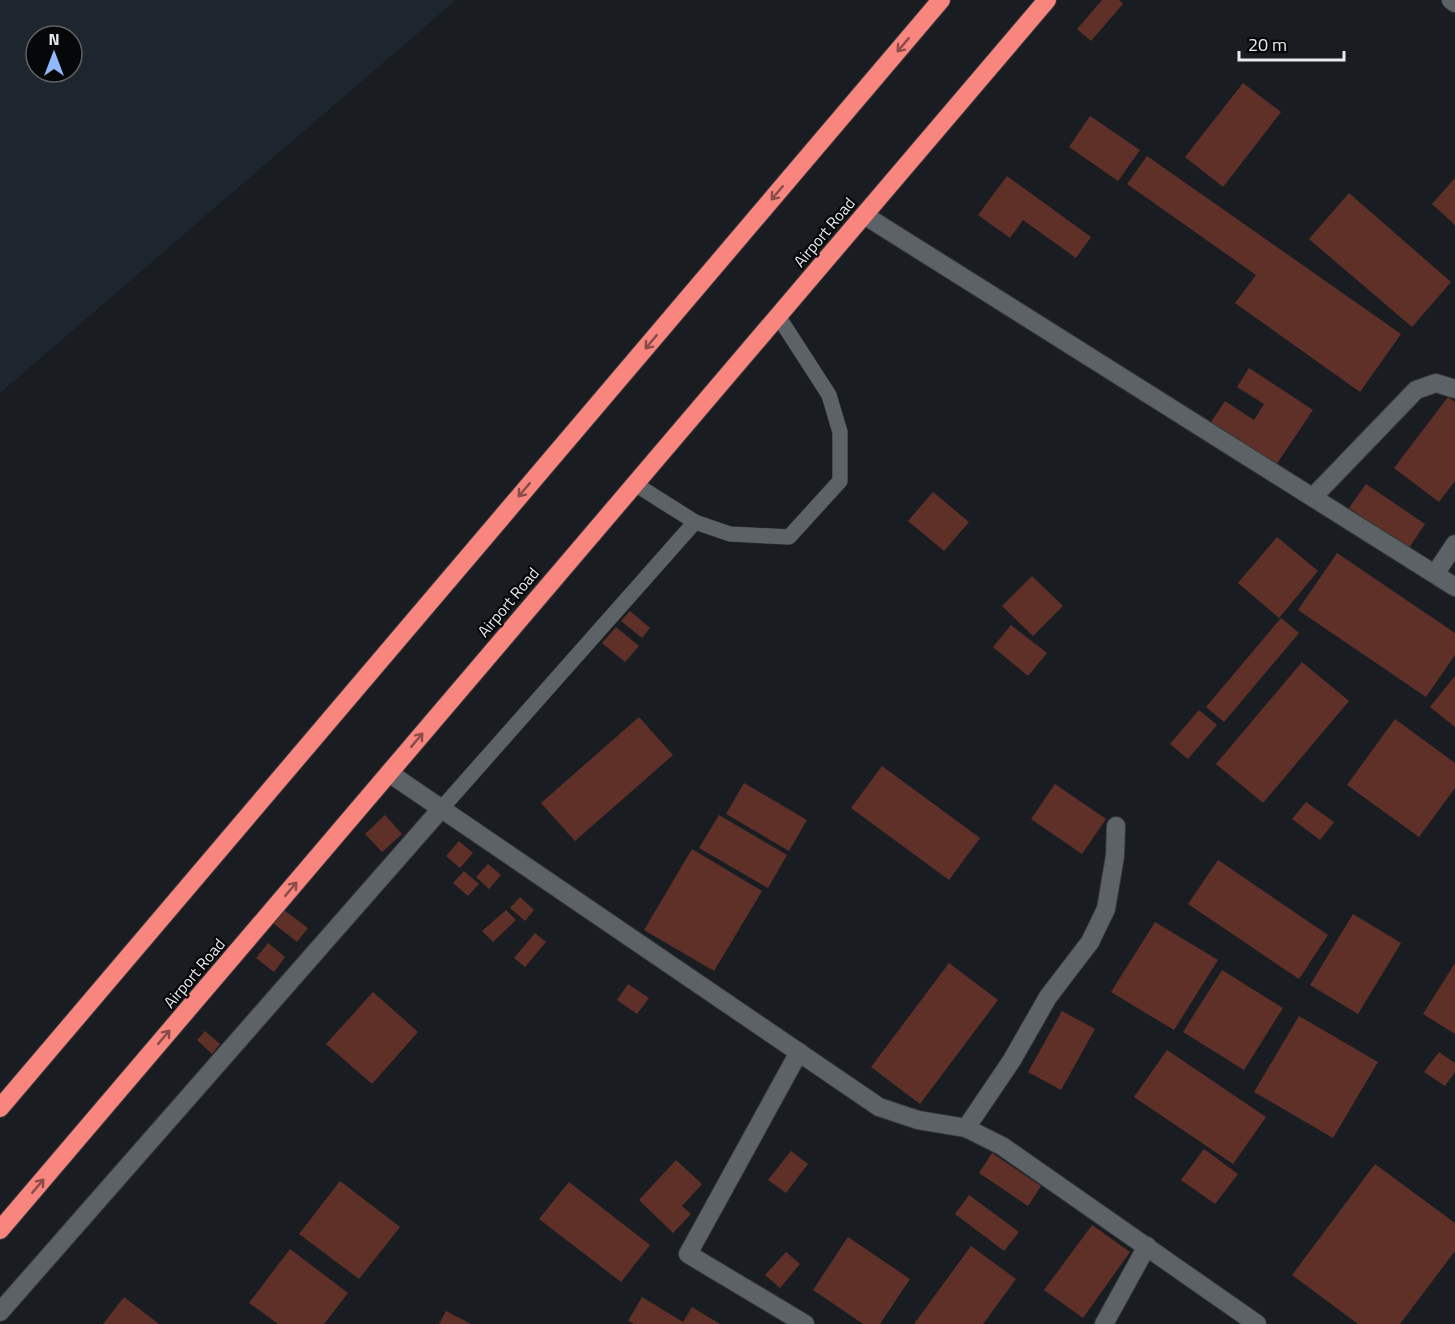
<svg xmlns="http://www.w3.org/2000/svg" width="1455" height="1324" viewBox="0 0 1455 1324" font-family="'Titillium Web',sans-serif">
  <rect width="100%" height="100%" fill="#191d21"/>
  <path fill="#1d262e" fill-rule="evenodd" d="M0,0H456L0,393ZM36,36H72V72H36Z"/>
  <g fill="#5e3028">
    <polygon points="1102,0 1119,0 1123,4 1091,41 1077,29"/>
    <polygon points="1243,83 1281,112 1223,187 1185,157"/>
    <polygon points="1090,116 1140,150 1118,181 1069,147"/>
    <polygon points="1147,156 1401,334 1360,392 1235,303 1256,275 1127,184"/>
    <polygon points="1007,176 1091,237 1076,258 1023,220 1010,238 978,215"/>
    <polygon points="1455,178 1455,225 1432,204"/>
    <polygon points="1349,193 1451,282 1412,327 1309,239"/>
    <polygon points="1249,368 1313,410 1276,465 1211,422 1225,401 1254,420 1264,404 1237,387"/>
    <polygon points="1448,397 1455,402 1455,481 1439,502 1394,468"/>
    <polygon points="1366,484 1425,524 1409,548 1349,508"/>
    <polygon points="933,492 969,522 944,551 908,521"/>
    <polygon points="1277,537 1318,571 1279,618 1238,583"/>
    <polygon points="1337,553 1455,633 1455,655 1426,697 1298,610"/>
    <polygon points="1032,576 1063,606 1033,636 1002,606"/>
    <polygon points="630,611 650,628 642,638 621,621"/>
    <polygon points="1281,618 1299,633 1224,722 1206,707"/>
    <polygon points="1011,625 1047,653 1028,676 993,647"/>
    <polygon points="616,627 639,646 625,662 602,643"/>
    <polygon points="1302,662 1349,701 1263,803 1216,764"/>
    <polygon points="1455,676 1455,727 1430,707"/>
    <polygon points="1199,710 1217,725 1188,759 1170,744"/>
    <polygon points="639,717 673,755 575,841 541,803"/>
    <polygon points="1395,719 1455,763 1455,788 1419,837 1347,785"/>
    <polygon points="882,766 980,838 949,880 851,808"/>
    <polygon points="744,783 807,820 789,851 726,814"/>
    <polygon points="1055,784 1106,819 1082,854 1031,819"/>
    <polygon points="1306,802 1334,822 1320,840 1292,819"/>
    <polygon points="385,815 402,834 382,852 365,834"/>
    <polygon points="719,815 787,855 768,888 699,848"/>
    <polygon points="459,841 473,853 460,868 446,856"/>
    <polygon points="692,849 762,891 714,971 644,930"/>
    <polygon points="1218,860 1328,935 1299,979 1188,904"/>
    <polygon points="488,864 501,875 489,889 476,877"/>
    <polygon points="464,871 479,884 468,896 453,883"/>
    <polygon points="520,897 534,910 525,921 510,908"/>
    <polygon points="284,910 308,928 297,942 273,923"/>
    <polygon points="506,910 516,920 493,942 482,931"/>
    <polygon points="1353,914 1401,943 1358,1014 1310,985"/>
    <polygon points="1155,922 1218,960 1174,1030 1111,992"/>
    <polygon points="535,933 546,942 525,967 514,958"/>
    <polygon points="268,943 285,957 274,972 256,958"/>
    <polygon points="949,963 998,1000 920,1104 871,1067"/>
    <polygon points="1455,963 1455,1034 1423,1014"/>
    <polygon points="1222,970 1283,1008 1244,1070 1183,1032"/>
    <polygon points="628,984 649,998 637,1014 617,1000"/>
    <polygon points="373,992 418,1032 372,1084 326,1044"/>
    <polygon points="1062,1011 1095,1029 1061,1090 1028,1072"/>
    <polygon points="1299,1016 1378,1062 1333,1138 1254,1092"/>
    <polygon points="205,1031 220,1044 212,1054 197,1040"/>
    <polygon points="1167,1050 1266,1117 1233,1164 1134,1097"/>
    <polygon points="1439,1052 1455,1063 1455,1072 1445,1086 1424,1072"/>
    <polygon points="1204,1149 1238,1174 1215,1204 1181,1180"/>
    <polygon points="791,1151 808,1164 786,1193 768,1180"/>
    <polygon points="992,1153 1041,1186 1028,1206 979,1173"/>
    <polygon points="676,1160 702,1184 682,1206 691,1214 673,1233 639,1200"/>
    <polygon points="1375,1164 1455,1223 1455,1251 1400,1324 1358,1324 1292,1275"/>
    <polygon points="340,1181 400,1227 359,1279 299,1234"/>
    <polygon points="569,1182 650,1245 621,1282 539,1219"/>
    <polygon points="969,1195 1019,1232 1004,1251 955,1214"/>
    <polygon points="1092,1225 1130,1252 1083,1318 1044,1290"/>
    <polygon points="848,1237 910,1279 880,1324 863,1324 813,1290"/>
    <polygon points="971,1246 1016,1279 983,1324 914,1324"/>
    <polygon points="290,1249 348,1293 324,1324 278,1324 249,1303"/>
    <polygon points="786,1252 800,1264 780,1288 765,1275"/>
    <polygon points="124,1297 159,1324 103,1324"/>
    <polygon points="642,1297 683,1322 692,1307 720,1324 634,1324 628,1321"/>
    <polygon points="446,1311 471,1324 439,1324"/>
  </g>
  <g fill="none" stroke-linecap="round" stroke-linejoin="round">
    <defs>
      <g id="lane">
        <polyline points="635,484 695,522 730,534 789,537 840,481 840,432 829,395 778,316"/>
        <polyline points="441,809 695,522"/>
      </g>
      <g id="street">
        <polyline points="1451,0 1455,3"/>
        <polyline points="864,215 1455,587"/>
        <polyline points="1313,497 1416,390 1436,383 1455,389"/>
        <polyline points="1435,574 1455,544"/>
        <polyline points="389,773 879,1107 918,1120 966,1128 1002,1146 1257,1324"/>
        <polyline points="799,1052 688,1254 805,1324"/>
        <polyline points="966,1128 1012,1060 1048,997 1090,942 1106,909 1115,856 1116,826"/>
        <polyline points="0,1312 441,809"/>
        <polyline points="1104,1324 1147,1246"/>
      </g>
      <g id="highway">
        <polyline points="0,1108 941,0"/>
        <polyline points="0,1230 1047,0"/>
      </g>
    </defs>
    <use href="#lane" stroke="#37393c" stroke-width="16"/>
    <use href="#street" stroke="#37393c" stroke-width="20"/>
    <use href="#highway" stroke="#37393c" stroke-width="20"/>
    <use href="#lane" stroke="#5d6266" stroke-width="15"/>
    <use href="#street" stroke="#5d6266" stroke-width="18"/>
    <use href="#highway" stroke="#f8857e" stroke-width="18"/>
  </g>
  <defs><path id="oneway-shaft" d="M-6 0H5M1.5-3L5.5 0L1.5 3" fill="none" stroke-width="1.6" stroke-linecap="round" stroke-linejoin="round" transform="scale(1.5)"/></defs>
  <g stroke="#8b4c49">
    <use href="#oneway-shaft" transform="translate(903 45) rotate(130)"/>
    <use href="#oneway-shaft" transform="translate(777 193) rotate(130)"/>
    <use href="#oneway-shaft" transform="translate(651 342) rotate(130)"/>
    <use href="#oneway-shaft" transform="translate(524 490) rotate(130)"/>
    <use href="#oneway-shaft" transform="translate(417 740) rotate(-50)"/>
    <use href="#oneway-shaft" transform="translate(291 889) rotate(-50)"/>
    <use href="#oneway-shaft" transform="translate(164 1037) rotate(-50)"/>
    <use href="#oneway-shaft" transform="translate(38 1186) rotate(-50)"/>
  </g>
  <g text-anchor="middle" stroke-width="4.5" stroke-linejoin="round" paint-order="stroke">
    <g font-size="16" fill="#e8ebed" stroke="#060709">
      <text transform="translate(824 232) rotate(-50)" y="6">Airport Road</text>
      <text transform="translate(508 602) rotate(-50)" y="6">Airport Road</text>
      <text transform="translate(194 973) rotate(-50)" y="6">Airport Road</text>
    </g>
  </g>
  <g transform="translate(54 54)"><circle r="28" fill="#060709" stroke="#606264" stroke-width="1.5"/>
  <path d="M0-4.5L10 22L0 15L-10 22Z" fill="#90b8fd"/>
  <text y="-9" font-size="16" font-weight="bold" text-anchor="middle" fill="#e8ebed">N</text>
  </g>
  <path d="M1239 51v9h105v-9" fill="none" stroke="#e8ebed" stroke-width="3"/>
  <text x="1248" y="51" font-size="18" fill="#e8ebed" stroke="#060709" stroke-width="4.5" paint-order="stroke">20 m</text>
</svg>
